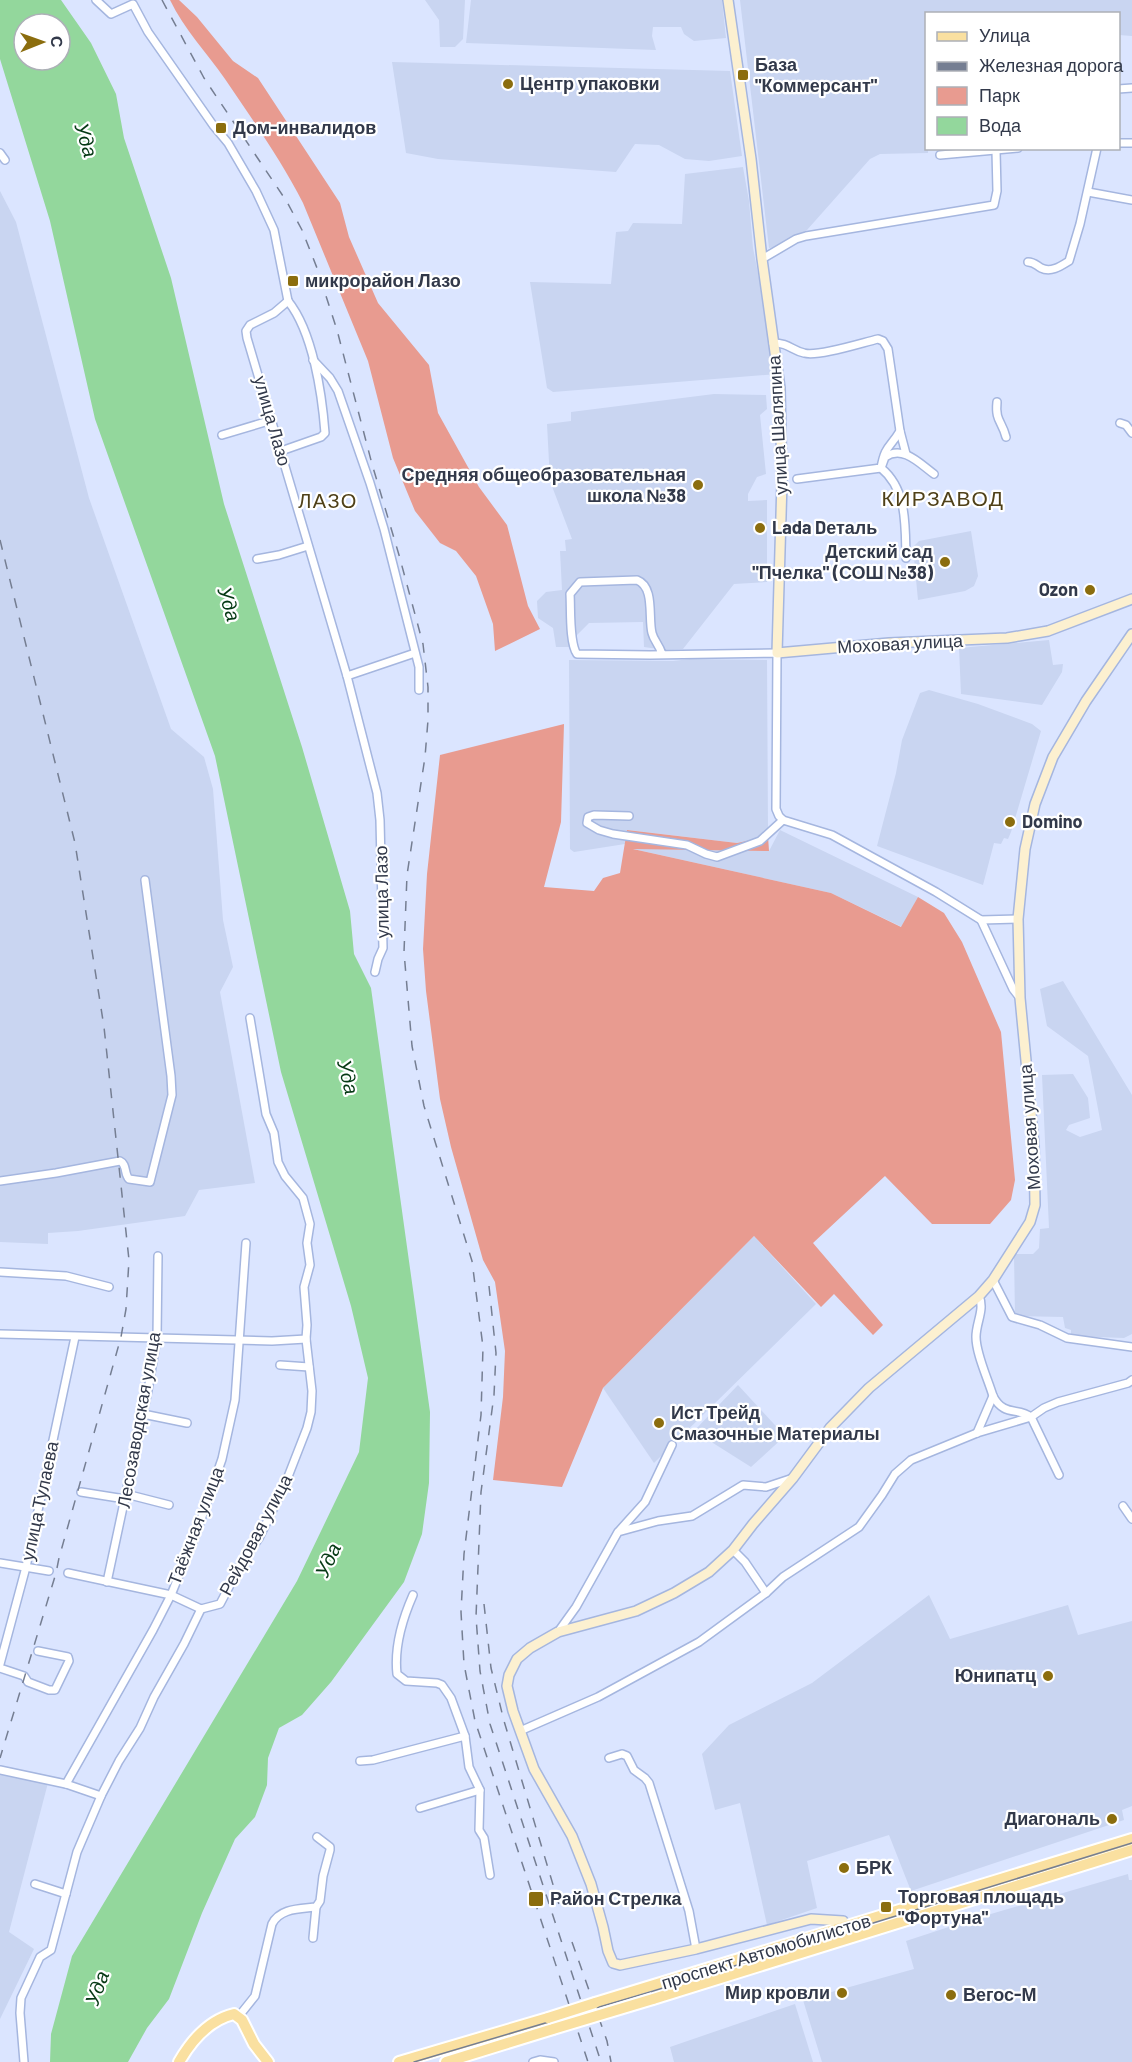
<svg xmlns="http://www.w3.org/2000/svg" width="1132" height="2062" viewBox="0 0 1132 2062" font-family="Barlow,sans-serif">
  <rect width="100%" height="100%" fill="#dbe5ff"/>
  <g fill="#c9d5f1">
    <polygon points="425,0 465,0 463,39 455,47 440,47 439,20"/>
    <polygon points="471,0 722,0 726,38 694,41 684,34 681,27 653,27 652,36 656,50 466,43"/>
    <polygon points="740,0 1132,0 1132,36 1119,35 1118,14 926,14 926,148 928,149 928,153 880,154 870,159 807,230 778,247 769,248"/>
    <polygon points="392,62 730,71 742,156 709,161 685,159 659,145 635,144 616,172 438,159 406,153"/>
    <polygon points="743,167 749,201 753,248 778,374 553,392 547,388 530,282 611,284 616,232 628,231 633,223 682,224 685,174"/>
    <polygon points="0,191 16,222 89,498 171,729 204,757 213,789 223,920 233,967 220,992 255,1183 199,1190 185,1216 78,1231 48,1233 48,1244 0,1242"/>
    <polygon points="714,394 766,395 767,409 760,415 766,474 757,477 748,494 748,501 767,500 767,582 734,584 683,649 665,650 644,647 643,622 589,623 577,635 577,647 556,647 553,628 538,618 537,601 546,592 562,590 560,551 566,551 565,540 572,539 550,481 547,424 571,421 571,412"/>
    <polygon points="971,531 978,576 974,586 965,591 918,600 913,547 919,541"/>
    <polygon points="1049,640 1053,665 1063,664 1062,672 1042,705 961,694 959,648"/>
    <polygon points="690,659 767,660 768,830 758,838 737,843 628,830 625,844 574,852 570,849 569,660 673,661"/>
    <polygon points="929,690 978,704 1032,724 1041,731 1011,832 1008,839 1004,838 1001,844 994,843 983,885 877,846 896,773 902,740 920,693"/>
    <polygon points="780,830 918,897 902,927 831,893 629,848 769,851"/>
    <polygon points="1063,981 1132,1095 1132,1334 1124,1338 1071,1336 1071,1330 1065,1328 1063,1317 1015,1316 1014,1254 1033,1254 1039,1248 1040,1229 1049,1228 1042,1075 1073,1074 1088,1098 1090,1118 1069,1125 1066,1130 1080,1137 1102,1130 1088,1056 1047,1026 1040,989"/>
    <polygon points="754,1236 816,1304 654,1463 603,1388"/>
    <polygon points="738,1385 785,1436 751,1467 694,1431"/>
    <polygon points="929,1595 950,1639 1068,1605 1078,1635 1132,1621 1132,1806 1122,1810 1124,1820 911,1891 889,1835 807,1861 817,1908 767,1925 740,1803 715,1810 702,1754 729,1725 812,1683"/>
    <polygon points="0,1767 49,1779 9,1932 34,1949 0,2019"/>
    <polygon points="1128,1874 1129,1880 1132,1880 1132,2062 822,2062 803,2000 914,1969 906,1941 967,1921"/>
    <polygon points="795,2004 813,2062 674,2062 670,2047"/>
  </g>
  <g fill="#e89b90">
    <path d="M170,0H179L197,17L233,61L258,78L340,203L349,237L378,303L429,365L438,413L479,487L507,525L528,606L540,629L495,651L493,624L476,576L456,551L440,543L415,511L393,458L368,361L303,203C281,160 252,119 225,79C207,53 184,29 170,0Z"/>
    <polygon points="564,724 561,822 544,887 594,891 603,878 620,873 627,830 737,843 768,836 769,851 633,849 831,893 901,927 918,897 944,913 962,942 1001,1032 1015,1180 1011,1200 990,1224 932,1224 885,1176 813,1243 883,1325 873,1335 834,1294 821,1307 754,1236 603,1388 562,1487 493,1480 503,1397 505,1351 495,1282 483,1260 451,1147 440,1099 426,991 423,949 427,874 440,755"/>
  </g>
  <path fill="#93d79c" fill-rule="evenodd" d="M0,0H61L91,43L116,94L124,138L171,278L224,504L302,747L350,911L354,954L371,988L430,1412L429,1483L422,1534L404,1582L331,1682L302,1715L279,1728L268,1758L267,1785L255,1817L235,1839L202,1913L169,1999L147,2028L128,2062H50L51,2034L72,1956L297,1581L359,1452L368,1378L351,1306L281,1072L215,756L95,419L50,221L0,59ZM24,24H60V60H24Z"/>
  <g fill="none" stroke-linecap="round" stroke-linejoin="round">
    <defs>
      <g id="street">
        <polyline points="96,0 111,14 133,4 148,32 213,125 228,143 256,191 274,230 288,301"/>
        <polyline points="1118,89 1132,88"/>
        <polyline points="1118,143 1132,143"/>
        <polyline points="0,153 5,160"/>
        <polyline points="940,155 1018,148"/>
        <polyline points="1088,192 1132,200"/>
        <polyline points="762,259 796,239 806,236 994,205 997,191 996,151"/>
        <path d="M1028,262C1034,262 1036,265 1041,268C1051,273 1061,266 1069,261L1080,224L1097,148"/>
        <polyline points="288,301 274,313 250,325 246,331 247,338 347,676 377,793 380,820 383,948 378,959 375,972"/>
        <path d="M773,343C789,343 791,350 804,353C818,357 861,343 878,339L883,341L888,349L900,431C890,448 885,445 881,468C908,490 905,527 906,558"/>
        <polyline points="313,360 330,378 338,391 370,483 384,529 419,667 419,690"/>
        <path d="M997,402C995,421 1002,421 1006,437"/>
        <polyline points="1120,423 1126,425 1132,433"/>
        <polyline points="900,431 906,454"/>
        <polyline points="222,435 272,420"/>
        <path d="M281,451L321,437L325,433C322,394 313,332 288,301"/>
        <path d="M797,479L881,468L885,457C903,445 919,463 934,474"/>
        <polyline points="257,559 279,555 308,546"/>
        <path d="M662,654C659,644 654,641 652,633C648,617 655,587 637,580L580,582L570,594C571,608 569,643 577,654L650,655L777,653L776,809L779,816L783,820L832,835L936,892L981,920L1013,989L1020,998"/>
        <polyline points="347,676 415,653"/>
        <polyline points="629,816 594,815 588,817 587,823 599,830 613,834 687,845 706,854 717,857 760,841 783,820"/>
        <polyline points="981,920 1018,919"/>
        <path d="M0,1181L56,1173L120,1161C127,1164 124,1174 129,1179L150,1182L172,1095L171,1076L145,880"/>
        <polyline points="0,1272 66,1276 109,1287"/>
        <polyline points="993,1280 1012,1317 1040,1325 1067,1338 1132,1347"/>
        <path d="M979,1296C985,1310 976,1322 976,1337C976,1354 988,1379 993,1396C1004,1417 1018,1407 1031,1417L1059,1475"/>
        <polyline points="0,1334 272,1341 306,1339"/>
        <polyline points="280,1365 309,1367"/>
        <polyline points="143,1414 187,1423"/>
        <polyline points="977,1433 993,1396"/>
        <polyline points="81,1492 125,1499"/>
        <polyline points="126,1494 169,1505"/>
        <polyline points="1123,1506 1132,1519"/>
        <polyline points="619,1531 645,1502 672,1445"/>
        <polyline points="733,1550 745,1562 766,1593"/>
        <polyline points="0,1563 49,1571"/>
        <polyline points="68,1573 171,1595 201,1609"/>
        <polyline points="107,1582 148,1390 157,1338 158,1256"/>
        <path d="M413,1595C402,1620 394,1647 397,1674L406,1681L437,1683L442,1685L451,1698L465,1736L469,1767L480,1790L479,1830L484,1838L490,1875"/>
        <polyline points="201,1609 220,1604 240,1566 259,1538 284,1487 307,1428 311,1412 312,1391 306,1339 307,1325 304,1287 310,1265 307,1243 310,1224 303,1198 285,1176 278,1162 274,1133 266,1114 250,1018"/>
        <polyline points="558,1632 576,1607 618,1532 658,1521 692,1516 743,1485 766,1487 793,1478"/>
        <polyline points="0,1664 26,1567 75,1337"/>
        <polyline points="0,1668 24,1676 28,1682 49,1690 55,1690 69,1661 68,1657 38,1651"/>
        <polyline points="520,1731 598,1697 699,1642 766,1593 783,1577 859,1527 882,1495 895,1474 911,1460 977,1433 1031,1417 1044,1408 1058,1402 1128,1383 1132,1380"/>
        <polyline points="609,1758 622,1754 627,1756 634,1770 645,1778 649,1783 689,1911 696,1949"/>
        <polyline points="360,1761 373,1760 465,1736"/>
        <polyline points="0,1770 66,1784 101,1796"/>
        <polyline points="66,1784 153,1630 171,1595 197,1531 222,1459 235,1400 246,1243"/>
        <polyline points="420,1808 480,1790"/>
        <polyline points="35,1884 66,1894"/>
        <polyline points="313,1938 316,1907"/>
        <path d="M239,2016L255,1996L272,1924C280,1908 300,1909 316,1907L320,1901L323,1876L330,1850V1847L317,1837"/>
        <polyline points="24,2062 20,2013 21,1998 40,1957 51,1950 77,1852 101,1796 119,1761 140,1728 154,1697 184,1644 201,1609"/>
        <polyline points="533,2062 540,2060 554,2062"/>
      </g>
      <g id="secondary">
        <polyline points="728,0 751,159 762,259 780,388 782,481 777,653 889,643 1007,638 1048,631 1132,599"/>
        <polyline points="844,1927 843,1921 811,1919 696,1949 620,1965 613,1963 608,1951 603,1927 591,1884 572,1836 534,1769 513,1711 507,1686 509,1675 517,1659 530,1648 558,1632 636,1611 674,1593 709,1572 733,1550 753,1524 793,1478 830,1428 869,1388 979,1296 993,1280 1030,1222 1035,1205 1034,1144 1020,998 1018,919 1025,849 1035,804 1053,757 1086,701 1132,634"/>
      </g>
      <g id="primary">
        <polyline points="653,1999 1132,1850"/>
        <polyline points="595,2003 1132,1839"/>
        <path d="M179,2062C191,2041 209,2020 234,2014L242,2020L254,2044L268,2062"/>
        <polyline points="399,2062 548,2018"/>
        <polyline points="446,2062 553,2029"/>
      </g>
    </defs>
    <use href="#street" stroke="#a5b6df" stroke-width="10"/>
    <use href="#secondary" stroke="#a5b6df" stroke-width="12"/>
    <use href="#primary" stroke="#fff" stroke-width="14"/>
    <use href="#street" stroke="#fff" stroke-width="7"/>
    <use href="#secondary" stroke="#fcf0d0" stroke-width="9"/>
    <use href="#primary" stroke="#fae0a0" stroke-width="10"/>
    <polyline stroke="#757e92" stroke-width="1.5" points="414,2062 650,1992 1132,1843"/>
    <g stroke="#757e92" stroke-width="1.5" stroke-dasharray="10 10" stroke-linecap="butt">
      <polyline points="162,0 204,78 287,202 302,230 317,268 337,330 372,464 399,555 423,644 428,687 428,720 425,757 407,875 404,952 412,1046 424,1106 472,1261 483,1347 481,1415 464,1554 461,1612 464,1664 475,1721 588,2062"/>
      <polyline points="0,540 75,843 104,1027 129,1260 126,1309 121,1337 59,1558 56,1573 0,1758"/>
      <polyline points="489,1286 496,1353 494,1395 481,1492 476,1617 480,1671 490,1724 601,2062"/>
      <polyline points="484,1604 491,1668 504,1721 560,1908"/>
      <polyline points="572,1942 607,2041 611,2062"/>
    </g>
    <defs>
      <g id="primary-bridge">
        <polyline points="548,2018 595,2003"/>
        <polyline points="553,2029 653,1999"/>
      </g>
    </defs>
    <use href="#primary-bridge" stroke="#fff" stroke-width="14" stroke-linecap="butt"/>
    <use href="#primary-bridge" stroke="#fae0a0" stroke-width="10"/>
  </g>
  <g fill="#8b6d0e" stroke="#fff" stroke-width="2">
    <rect x="737" y="69" width="12" height="12" rx="3"/>
    <circle cx="508" cy="84" r="6"/>
    <rect x="215" y="122" width="12" height="12" rx="3"/>
    <rect x="287" y="275" width="12" height="12" rx="3"/>
    <circle cx="698" cy="485" r="6"/>
    <circle cx="760" cy="528" r="6"/>
    <circle cx="945" cy="562" r="6"/>
    <circle cx="1090" cy="590" r="6"/>
    <circle cx="1010" cy="822" r="6"/>
    <circle cx="659" cy="1423" r="6"/>
    <circle cx="1048" cy="1676" r="6"/>
    <circle cx="1112" cy="1819" r="6"/>
    <circle cx="844" cy="1868" r="6"/>
    <rect x="528" y="1891" width="16" height="16" rx="3"/>
    <rect x="880" y="1901" width="12" height="12" rx="3"/>
    <circle cx="842" cy="1993" r="6"/>
    <circle cx="951" cy="1995" r="6"/>
  </g>
  <g text-anchor="middle" stroke-width="4.5" stroke-linejoin="round" paint-order="stroke">
    <g font-size="18" font-weight="bold" fill="#32394a" stroke="#fff" text-anchor="start">
      <text x="755" y="71">База<tspan x="755" dy="21">"Коммерсант"</tspan></text>
      <text x="520" y="90">Центр упаковки</text>
      <text x="233" y="134">Дом-инвалидов</text>
      <text x="305" y="287">микрорайон Лазо</text>
      <text x="686" y="481" text-anchor="end">Средняя общеобразовательная<tspan x="686" dy="21">школа №38</tspan></text>
      <text x="772" y="534">Lada Dеталь</text>
      <text x="933" y="558" text-anchor="end">Детский сад<tspan x="933" dy="21">"Пчелка" (СОШ №38)</tspan></text>
      <text x="1078" y="596" text-anchor="end">Ozon</text>
      <text x="1022" y="828">Domino</text>
      <text x="671" y="1419">Ист Трейд<tspan x="671" dy="21">Смазочные Материалы</tspan></text>
      <text x="1036" y="1682" text-anchor="end">Юнипатц</text>
      <text x="1100" y="1825" text-anchor="end">Диагональ</text>
      <text x="856" y="1874">БРК</text>
      <text x="898" y="1903">Торговая площадь<tspan x="898" dy="21">"Фортуна"</tspan></text>
      <text x="550" y="1905">Район Стрелка</text>
      <text x="830" y="1999" text-anchor="end">Мир кровли</text>
      <text x="963" y="2001">Вегос-М</text>
    </g>
    <g font-size="18" fill="#32394a" stroke="#fff">
      <text transform="translate(272 421) rotate(74)" y="6">улица Лазо</text>
      <text transform="translate(778 425) rotate(-93)" y="6">улица Шаляпина</text>
      <text transform="translate(900 644) rotate(-3)" y="6">Моховая улица</text>
      <text transform="translate(382 892) rotate(-91)" y="6">улица Лазо</text>
      <text transform="translate(1030 1127) rotate(-94)" y="6">Моховая улица</text>
      <text transform="translate(139 1420) rotate(-80)" y="6">Лесозаводская улица</text>
      <text transform="translate(40 1501) rotate(-78)" y="6">улица Тулаева</text>
      <text transform="translate(196 1526) rotate(-69)" y="6">Таёжная улица</text>
      <text transform="translate(256 1535) rotate(-62)" y="6">Рейдовая улица</text>
      <text transform="translate(766 1952) rotate(-17)" y="6">проспект Автомобилистов</text>
    </g>
    <g font-size="20" font-style="italic" fill="#053914" stroke="#fff">
      <text transform="translate(86 140) rotate(73)" y="7">Уда</text>
      <text transform="translate(229 604) rotate(73)" y="7">Уда</text>
      <text transform="translate(348 1077) rotate(76)" y="7">Уда</text>
      <text transform="translate(328 1560) rotate(-66)" y="7">Уда</text>
      <text transform="translate(97 1988) rotate(-70)" y="7">Уда</text>
    </g>
    <g font-size="20" letter-spacing="1.5" fill="#4f4018" stroke="#fff">
      <text x="328" y="508">ЛАЗО</text>
    </g>
    <g font-size="21" letter-spacing="1.5" fill="#4f4018" stroke="#fff">
      <text x="943" y="506">КИРЗАВОД</text>
    </g>
  </g>
  <rect x="925" y="12" width="195" height="138" fill="#ffffff" stroke="#adb0b7" stroke-width="1.5"/>
  <rect x="937" y="32" width="30" height="9" fill="#fae0a0" stroke="#adb0b7" stroke-width="1.5"/>
  <text x="979" y="42" font-size="18" fill="#32394a">Улица</text>
  <rect x="937" y="62" width="30" height="9" fill="#757e92" stroke="#adb0b7" stroke-width="1.5"/>
  <text x="979" y="72" font-size="18" fill="#32394a">Железная дорога</text>
  <rect x="937" y="87" width="30" height="18" fill="#e89b90" stroke="#adb0b7" stroke-width="1.5"/>
  <text x="979" y="102" font-size="18" fill="#32394a">Парк</text>
  <rect x="937" y="117" width="30" height="18" fill="#93d79c" stroke="#adb0b7" stroke-width="1.5"/>
  <text x="979" y="132" font-size="18" fill="#32394a">Вода</text>
  <g transform="translate(42 42) rotate(89)"><circle r="28" fill="#ffffff" stroke="#adb0b7" stroke-width="1.5"/>
  <path d="M0-4.5L10 22L0 15L-10 22Z" fill="#8b6d0e"/>
  <text y="-9" font-size="16" font-weight="bold" text-anchor="middle" fill="#32394a">С</text>
  </g>
</svg>
